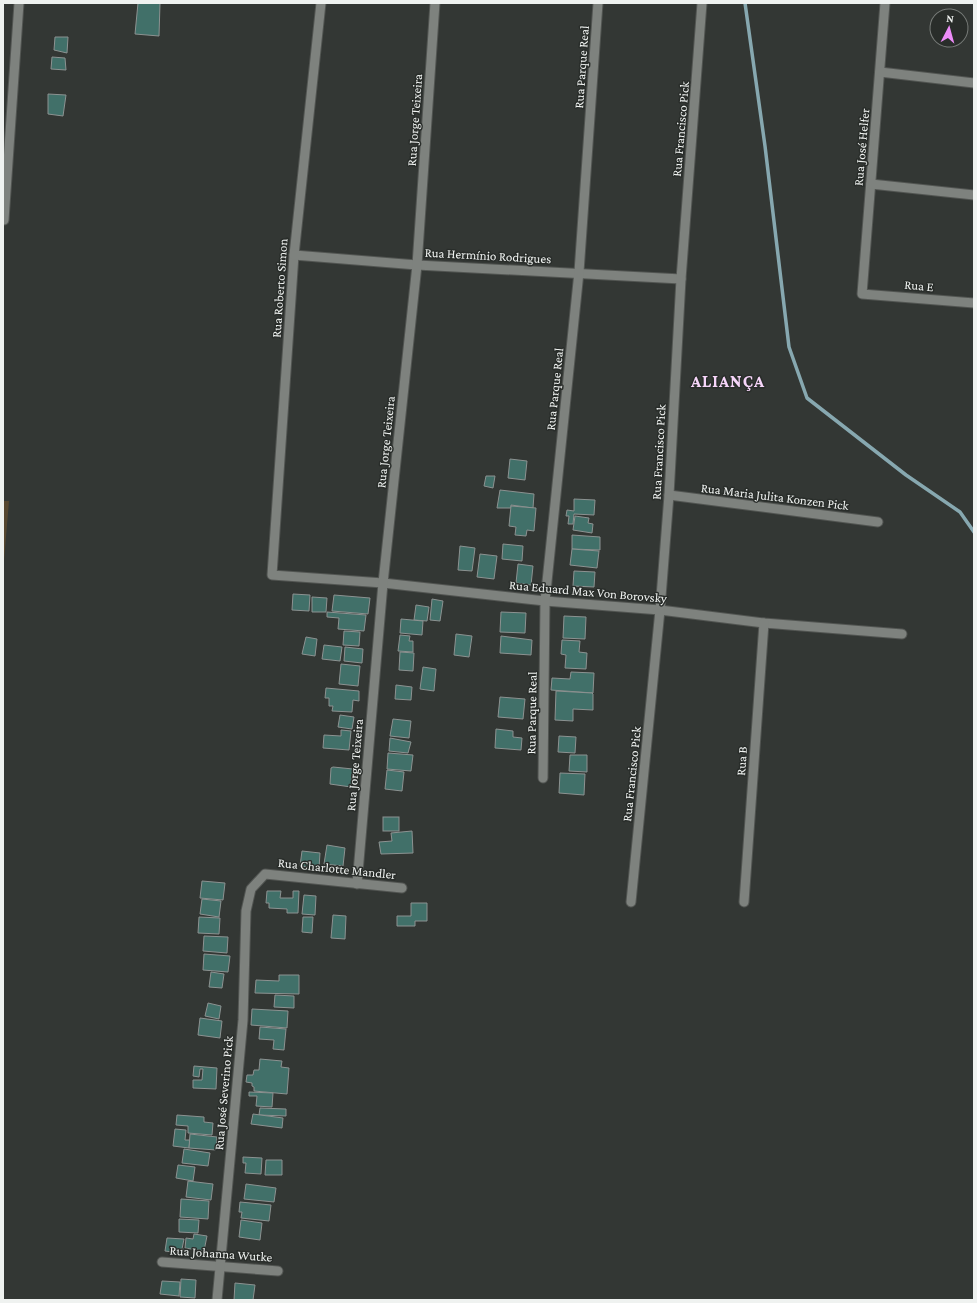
<svg xmlns="http://www.w3.org/2000/svg" width="977" height="1303" viewBox="0 0 977 1303" font-family="'Crimson Pro',serif">
  <rect width="100%" height="100%" fill="#333734"/>
  <polygon fill="#55462f" points="3,501 9,501 4,561 3,561"/>
  <g fill="none" stroke-linecap="round" stroke-linejoin="round">
    <polyline stroke="#87a8b0" stroke-width="3.5" points="745,3 765,146 789,347 807,398 906,475 960,512 974,532"/>
  </g>
  <g fill="#417069" stroke="#8c9291">
    <polygon points="138,3 160,3 159,36 135,34"/>
    <polygon points="55,37 68,37 67,53 54,50"/>
    <polygon points="52,57 65,58 66,70 51,69"/>
    <polygon points="48,94 66,95 63,116 48,114"/>
    <polygon points="510,459 527,461 525,480 508,478"/>
    <polygon points="486,476 495,476 493,488 484,486"/>
    <polygon points="500,490 534,494 533,508 511,505 511,508 497,508"/>
    <polygon points="574,499 595,500 594,515 574,514 573,524 568,524 569,516 566,516 567,510 574,511"/>
    <polygon points="511,506 536,508 534,531 527,530 526,536 515,535 516,527 509,526"/>
    <polygon points="575,516 589,518 588,523 593,524 592,533 573,530"/>
    <polygon points="572,535 600,537 600,550 572,549"/>
    <polygon points="503,544 523,546 522,561 502,559"/>
    <polygon points="460,546 475,548 472,571 458,570"/>
    <polygon points="572,549 599,551 597,568 570,565"/>
    <polygon points="480,554 497,556 494,579 477,577"/>
    <polygon points="518,564 533,566 531,585 516,583"/>
    <polygon points="574,571 595,572 594,587 573,586"/>
    <polygon points="293,594 310,595 309,611 292,610"/>
    <polygon points="334,595 370,598 368,614 332,611"/>
    <polygon points="312,597 327,598 326,612 312,612"/>
    <polygon points="432,599 443,601 440,621 430,620"/>
    <polygon points="416,605 429,607 427,621 414,620"/>
    <polygon points="327,612 366,615 364,631 338,629 339,618 327,617"/>
    <polygon points="501,612 526,613 525,633 500,632"/>
    <polygon points="564,616 586,617 585,639 563,638"/>
    <polygon points="401,619 423,621 422,635 400,633"/>
    <polygon points="344,631 360,632 359,646 343,645"/>
    <polygon points="456,634 472,636 469,657 454,655"/>
    <polygon points="400,635 410,636 409,641 413,641 413,652 398,651"/>
    <polygon points="501,636 532,640 531,655 500,653"/>
    <polygon points="306,637 317,639 315,656 302,654"/>
    <polygon points="562,640 580,641 579,652 587,653 586,669 565,668 566,655 561,654"/>
    <polygon points="324,645 342,647 340,661 322,659"/>
    <polygon points="345,647 363,649 362,663 344,661"/>
    <polygon points="400,652 414,653 413,671 399,670"/>
    <polygon points="341,664 360,666 358,686 339,684"/>
    <polygon points="423,667 436,669 434,691 420,689"/>
    <polygon points="571,672 594,673 593,693 551,690 552,678 570,679"/>
    <polygon points="396,685 412,687 411,700 395,699"/>
    <polygon points="326,688 359,691 359,701 353,700 352,712 332,711 333,706 329,706 329,698 325,698"/>
    <polygon points="556,691 592,693 593,694 593,710 573,709 573,721 555,720"/>
    <polygon points="500,697 525,699 523,719 498,717"/>
    <polygon points="340,715 354,717 352,729 338,727"/>
    <polygon points="393,719 411,721 409,738 390,736"/>
    <polygon points="496,729 513,731 513,737 522,738 521,750 495,748"/>
    <polygon points="341,730 351,731 349,750 323,748 324,735 341,736"/>
    <polygon points="559,736 576,737 575,753 558,752"/>
    <polygon points="390,738 411,742 408,753 389,751"/>
    <polygon points="388,753 413,755 411,771 387,769"/>
    <polygon points="570,755 587,755 587,772 569,771"/>
    <polygon points="333,767 353,769 351,787 330,784 331,768"/>
    <polygon points="387,770 404,772 402,791 385,789"/>
    <polygon points="560,773 585,774 584,795 559,793"/>
    <rect x="383" y="817" width="16" height="14"/>
    <polygon points="412,831 413,853 381,854 379,842 392,841 391,833"/>
    <polygon points="327,845 345,848 343,866 324,864"/>
    <polygon points="302,851 320,853 319,868 300,866"/>
    <polygon points="202,881 225,883 223,900 200,898"/>
    <polygon points="267,891 281,891 280,898 293,898 293,891 299,891 298,913 287,913 287,909 269,908 269,903 266,903"/>
    <polygon points="304,895 316,896 315,915 302,914"/>
    <polygon points="202,899 221,901 219,917 200,914"/>
    <polygon points="411,903 427,903 427,921 415,921 415,926 397,926 397,916 411,916"/>
    <polygon points="333,915 346,916 345,939 331,938"/>
    <polygon points="199,917 220,918 219,934 198,933"/>
    <polygon points="303,917 313,917 312,933 302,932"/>
    <polygon points="204,936 228,937 227,953 203,951"/>
    <polygon points="204,954 230,956 228,972 203,970"/>
    <polygon points="211,972 224,974 222,988 209,987"/>
    <polygon points="279,975 299,975 299,994 255,993 256,980 279,981"/>
    <polygon points="275,995 294,996 294,1008 274,1007"/>
    <polygon points="208,1003 221,1006 219,1019 205,1016"/>
    <polygon points="252,1009 288,1011 287,1028 251,1025"/>
    <polygon points="200,1018 222,1021 220,1038 198,1035"/>
    <polygon points="260,1027 286,1029 284,1050 273,1049 274,1040 259,1039"/>
    <polygon points="260,1059 282,1061 281,1067 289,1068 287,1094 254,1091 254,1087 252,1086 252,1083 246,1082 247,1075 253,1075 254,1070 259,1070"/>
    <polygon points="194,1066 217,1068 216,1089 193,1088 193,1080 202,1080 203,1069 200,1069 199,1077 193,1076"/>
    <polygon points="249,1092 273,1093 272,1107 256,1106 257,1096 249,1096"/>
    <polygon points="260,1108 286,1109 286,1116 259,1115"/>
    <polygon points="253,1114 283,1118 282,1128 251,1124"/>
    <polygon points="177,1115 204,1117 204,1122 213,1123 212,1135 188,1133 188,1126 176,1125"/>
    <polygon points="175,1129 186,1130 185,1140 190,1140 189,1148 173,1146"/>
    <polygon points="190,1134 217,1137 216,1150 189,1148"/>
    <polygon points="184,1149 210,1153 208,1166 182,1163"/>
    <polygon points="243,1157 262,1158 261,1174 245,1173 246,1163 243,1163"/>
    <polygon points="266,1160 282,1160 282,1175 265,1175"/>
    <polygon points="178,1165 195,1167 193,1181 176,1178"/>
    <polygon points="188,1181 213,1184 211,1200 186,1197"/>
    <polygon points="246,1184 276,1188 274,1202 244,1199"/>
    <polygon points="181,1199 209,1201 208,1219 180,1217"/>
    <polygon points="240,1202 271,1205 269,1221 241,1218 242,1212 239,1212"/>
    <polygon points="179,1219 199,1220 198,1233 179,1232"/>
    <polygon points="241,1220 262,1223 260,1240 239,1237"/>
    <polygon points="194,1234 207,1236 204,1251 185,1248 186,1238 193,1239"/>
    <polygon points="167,1238 184,1239 182,1249 187,1250 187,1254 165,1251"/>
    <polygon points="181,1279 196,1280 195,1298 180,1297"/>
    <polygon points="162,1281 180,1282 179,1296 160,1294"/>
    <polygon points="235,1283 255,1285 253,1300 234,1300"/>
  </g>
  <g fill="none" stroke-linecap="round" stroke-linejoin="round">
    <defs>
      <g id="minor">
        <polyline points="321,3 294,255 272,575 383,583 545,601 660,610 764,623 902,634"/>
        <polyline points="885,3 862,294 974,303"/>
        <polyline points="880,72 974,83"/>
        <polyline points="871,184 974,195"/>
        <polyline points="4,220 19,3"/>
        <polyline points="294,255 417,265 681,279"/>
        <polyline points="669,495 878,522"/>
        <polyline points="543,778 545,601 579,272 598,3"/>
        <polyline points="357,884 383,583 417,265 435,3"/>
        <polyline points="631,902 660,610 669,495 681,279 702,3"/>
        <polyline points="744,902 764,623"/>
        <polyline points="162,1262 278,1271"/>
        <polyline points="217,1300 243,1020 246,911 251,889 265,874 402,888"/>
      </g>
    </defs>
    <use href="#minor" stroke="#525552" stroke-width="11"/>
    <use href="#minor" stroke="#7e827e" stroke-width="9"/>
  </g>
  <g text-anchor="middle" stroke-width="3" stroke-linejoin="round" paint-order="stroke">
    <g font-size="13" fill="#eff2f0" stroke="#292d2a">
      <text transform="translate(581 67) rotate(-86)" y="5">Rua Parque Real</text>
      <text transform="translate(414 120) rotate(-86)" y="5">Rua Jorge Teixeira</text>
      <text transform="translate(680 129) rotate(-85)" y="5">Rua Francisco Pick</text>
      <text transform="translate(861 147) rotate(-85)" y="5">Rua José Helfer</text>
      <text transform="translate(488 255) rotate(3)" y="5">Rua Hermínio Rodrigues</text>
      <text transform="translate(919 285) rotate(5)" y="5">Rua E</text>
      <text transform="translate(279 288) rotate(-86)" y="5">Rua Roberto Simon</text>
      <text transform="translate(554 389) rotate(-84)" y="5">Rua Parque Real</text>
      <text transform="translate(385 442) rotate(-84)" y="5">Rua Jorge Teixeira</text>
      <text transform="translate(658 452) rotate(-87)" y="5">Rua Francisco Pick</text>
      <text transform="translate(775 496) rotate(7)" y="5">Rua Maria Julita Konzen Pick</text>
      <text transform="translate(588 591) rotate(5)" y="5">Rua Eduard Max Von Borovsky</text>
      <text transform="translate(531 713) rotate(-89)" y="5">Rua Parque Real</text>
      <text transform="translate(741 761) rotate(-86)" y="5">Rua B</text>
      <text transform="translate(354 765) rotate(-85)" y="5">Rua Jorge Teixeira</text>
      <text transform="translate(631 774) rotate(-84)" y="5">Rua Francisco Pick</text>
      <text transform="translate(337 868) rotate(6)" y="5">Rua Charlotte Mandler</text>
      <text transform="translate(223 1093) rotate(-85)" y="5">Rua José Severino Pick</text>
      <text transform="translate(221 1253) rotate(4)" y="5">Rua Johanna Wutke</text>
    </g>
    <g font-size="17" font-weight="bold" letter-spacing="1" fill="#f6d5f9" stroke="#292d2a">
      <text x="728" y="387">ALIANÇA</text>
    </g>
  </g>
  <rect width="977" height="1303" fill="none" stroke="#eff2f0" stroke-width="8"/>
  <g transform="translate(949 28) rotate(6)"><circle r="19" fill="#292d2a" stroke="#787c79"/>
  <path d="M0-3L7 15L0 10L-7 15Z" fill="#ed8cf9"/>
  <text y="-6" font-size="11" font-weight="bold" text-anchor="middle" fill="#eff2f0">N</text>
  </g>
</svg>
